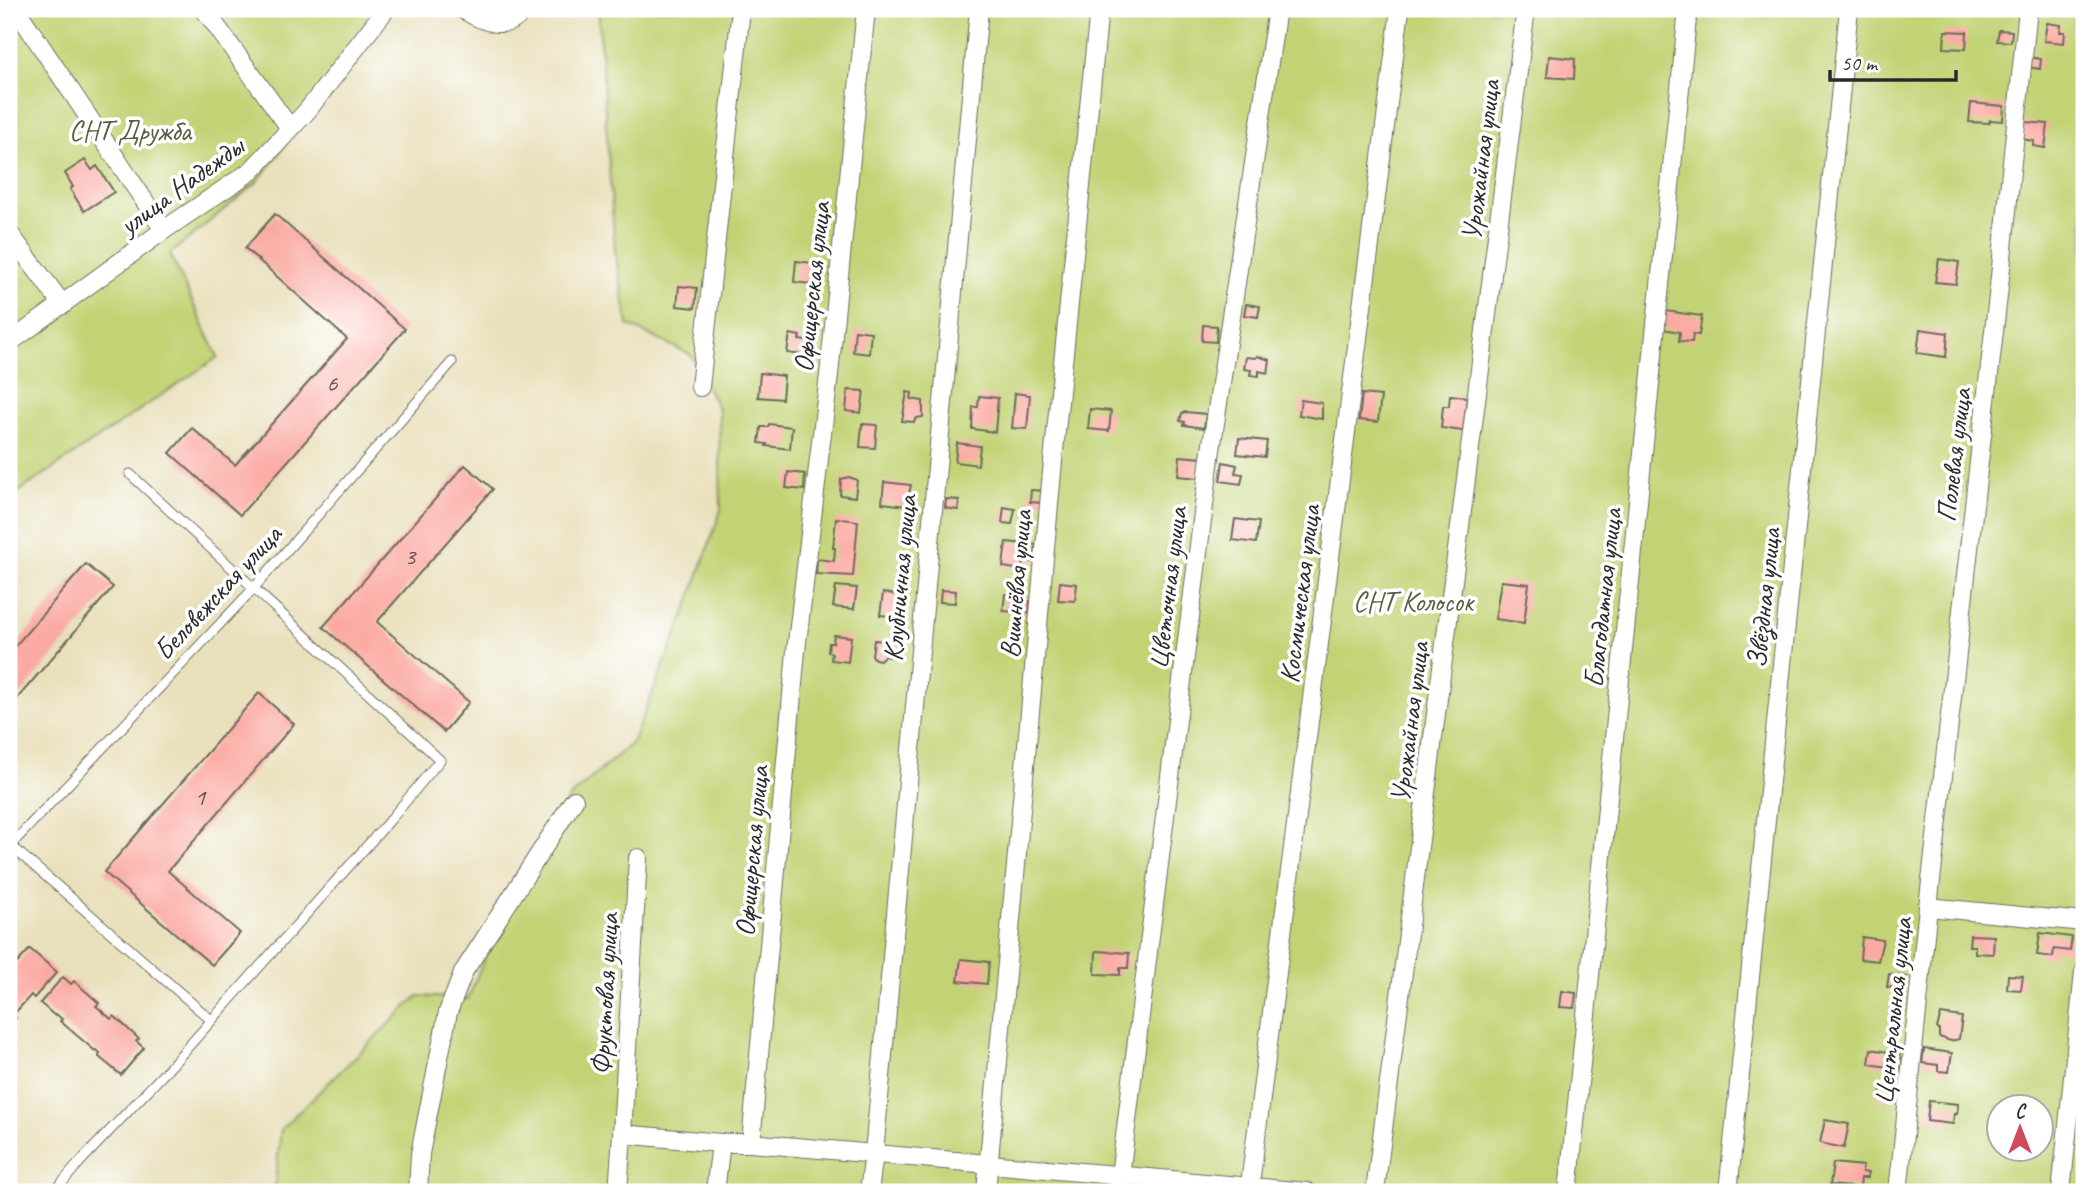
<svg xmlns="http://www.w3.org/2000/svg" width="2093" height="1201" viewBox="0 0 2093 1201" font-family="Caveat,sans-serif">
  <rect width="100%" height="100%" fill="#fff"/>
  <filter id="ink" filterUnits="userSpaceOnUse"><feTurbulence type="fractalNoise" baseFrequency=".0143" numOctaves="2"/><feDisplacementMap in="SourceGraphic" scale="14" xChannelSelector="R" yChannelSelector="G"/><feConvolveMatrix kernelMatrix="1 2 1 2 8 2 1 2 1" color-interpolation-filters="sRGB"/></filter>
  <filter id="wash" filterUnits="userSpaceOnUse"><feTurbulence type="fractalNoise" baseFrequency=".00686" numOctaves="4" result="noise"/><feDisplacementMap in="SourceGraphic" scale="28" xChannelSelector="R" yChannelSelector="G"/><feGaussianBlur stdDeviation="1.57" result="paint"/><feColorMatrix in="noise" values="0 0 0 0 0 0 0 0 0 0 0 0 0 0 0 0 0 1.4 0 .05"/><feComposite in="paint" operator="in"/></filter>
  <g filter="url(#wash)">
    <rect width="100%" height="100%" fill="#e9e0bc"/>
    <g fill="#c2d375" stroke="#767f50" stroke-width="2" fill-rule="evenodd">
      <polygon points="9,9 391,9 256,183 170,254 218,357 9,498"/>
      <path d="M598,9H2084V1192H274L281,1129L418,996L468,999L514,883L571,796L632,743L685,614L721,510L719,410L691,355L628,325L615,251ZM1998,1106H2040V1148H1998Z"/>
    </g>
    <g id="blocks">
      <g fill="#fbaaa3">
        <polygon points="1543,9 1561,9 1561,13 1543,12"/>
        <polygon points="1970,9 1996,9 1995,15 1970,13"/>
        <polygon points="2047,23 2061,25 2060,32 2065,32 2064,43 2044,41"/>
        <polygon points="1999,30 2012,31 2011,42 1997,41"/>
        <polygon points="1945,31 1967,32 1966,49 1944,48"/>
        <polygon points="1549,56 1575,59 1574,79 1547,77"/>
        <polygon points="2029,57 2041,59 2040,69 2028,67"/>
        <polygon points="1971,103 2004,106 2003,121 1990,120 1989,123 1969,122"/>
        <polygon points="2024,122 2048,124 2045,148 2033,146 2034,141 2022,139"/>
        <polygon points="85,160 92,170 97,166 114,192 84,211 70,189 73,187 65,173"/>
        <polygon points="275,214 405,329 240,515 170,453 192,428 235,465 347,339 245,248"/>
        <polygon points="1939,259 1959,262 1956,284 1935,282"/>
        <polygon points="796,261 821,264 818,285 794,282"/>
        <polygon points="679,286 697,288 695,308 677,306"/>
        <polygon points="1246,304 1260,306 1258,317 1244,315"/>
        <polygon points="1665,311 1702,316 1699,335 1693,334 1692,342 1679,341 1680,332 1663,329"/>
        <polygon points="1203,325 1217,326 1216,342 1202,341"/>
        <polygon points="1920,329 1948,333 1946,357 1917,353"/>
        <polygon points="855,330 871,332 869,354 853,352"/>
        <polygon points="790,334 800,336 799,340 812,342 810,356 787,353"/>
        <polygon points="1257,356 1270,360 1268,373 1259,371 1259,376 1250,375 1251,370 1244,369 1246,357 1256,358"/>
        <polygon points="760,373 784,376 782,399 758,397"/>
        <polygon points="848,390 864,391 861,413 846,411"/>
        <polygon points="907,392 912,393 911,399 923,401 923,417 917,418 914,422 902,421"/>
        <polygon points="1015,393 1030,395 1027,429 1012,428"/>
        <polygon points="1362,394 1381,396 1378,422 1359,420"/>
        <polygon points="1450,395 1467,397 1463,431 1441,428 1443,406 1449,406"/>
        <polygon points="979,396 998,398 995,432 972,429 973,407 978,407"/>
        <polygon points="1301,400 1322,403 1322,419 1299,415"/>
        <polygon points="1090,409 1111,411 1109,431 1088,429"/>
        <polygon points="1186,412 1206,414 1204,428 1184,425 1185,422 1180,421 1182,413"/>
        <polygon points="769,424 792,427 790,449 766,446 767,444 759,443 761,427 768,427"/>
        <polygon points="862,424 877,425 875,448 860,447"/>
        <polygon points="1239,438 1267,441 1265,457 1237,454"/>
        <polygon points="957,443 980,446 978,465 955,462"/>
        <polygon points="1180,456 1202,458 1200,478 1178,476"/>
        <polygon points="1223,462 1237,465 1235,473 1243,474 1241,484 1220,481"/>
        <polygon points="465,465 493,489 377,622 469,702 444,732 323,627"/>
        <polygon points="788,472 805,474 804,490 786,488"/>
        <polygon points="849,477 857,480 855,497 840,495 841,479"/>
        <polygon points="884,482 911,485 906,506 882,503"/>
        <polygon points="1031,490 1044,491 1043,503 1030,502"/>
        <polygon points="946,499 959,500 958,510 945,508"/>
        <polygon points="1004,507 1015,509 1012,524 1002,523"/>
        <polygon points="836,518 858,521 853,576 816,574 817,559 834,561 835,548 833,548"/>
        <polygon points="1235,519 1259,522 1256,543 1232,540"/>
        <polygon points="1006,542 1036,545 1034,562 1023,561 1022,570 1003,567"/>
        <polygon points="86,564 113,587 9,708 9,653"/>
        <polygon points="1501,581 1529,584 1524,623 1495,619"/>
        <polygon points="1060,582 1077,584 1075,601 1058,600"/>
        <polygon points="836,586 857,588 854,609 833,607"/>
        <polygon points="941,590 956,591 955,603 940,602"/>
        <polygon points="883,593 904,596 901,617 880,615"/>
        <polygon points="1005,594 1015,595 1015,599 1030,601 1029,613 1003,611"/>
        <polygon points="834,635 851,637 848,662 831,660 832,653 828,652 829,643 833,643"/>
        <polygon points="874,640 900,642 898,658 884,656 880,660 875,659 872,655"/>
        <polygon points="259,693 294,724 168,871 240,933 212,965 104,872"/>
        <polygon points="2040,933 2072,937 2070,951 2054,949 2053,957 2037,955"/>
        <polygon points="1970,935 1994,936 1993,954 1975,953 1975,946 1969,946"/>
        <polygon points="1862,937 1883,940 1878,961 1860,959"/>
        <polygon points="30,949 57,972 34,998 31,995 13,1015 16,1018 9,1026 9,972"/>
        <polygon points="1096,951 1129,953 1128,968 1120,968 1120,975 1095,974"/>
        <polygon points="961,959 989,962 987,984 958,981"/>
        <polygon points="1889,974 1907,977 1906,989 1887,987"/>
        <polygon points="2008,975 2023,976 2021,990 2007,989"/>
        <polygon points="63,977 71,984 74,981 99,1003 96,1006 111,1019 114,1016 139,1039 136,1041 144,1048 121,1075 99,1057 100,1053 96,1050 95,1051 60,1021 62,1019 56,1014 55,1016 40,1003"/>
        <polygon points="1562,991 1576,993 1574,1008 1560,1007"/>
        <polygon points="1941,1014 1962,1017 1959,1039 1951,1041 1939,1037 1939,1030 1937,1028"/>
        <polygon points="1871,1049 1900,1054 1899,1058 1903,1058 1901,1069 1869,1064"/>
        <polygon points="1924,1049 1952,1053 1949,1072 1938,1071 1938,1065 1922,1063"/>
        <polygon points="1881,1090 1896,1092 1894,1102 1880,1100"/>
        <polygon points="1929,1101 1958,1104 1957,1114 1954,1114 1953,1124 1927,1121"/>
        <polygon points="1825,1120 1849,1124 1844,1148 1820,1143"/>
        <polygon points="1833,1163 1863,1166 1862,1172 1868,1173 1867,1178 1861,1178 1860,1188 1830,1185"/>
      </g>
    </g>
  </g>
  <g filter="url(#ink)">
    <use href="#blocks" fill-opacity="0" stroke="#6e6a5e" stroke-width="2"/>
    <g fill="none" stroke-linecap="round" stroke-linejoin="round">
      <defs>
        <g id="lane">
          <polyline points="9,844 210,1019"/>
          <polyline points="9,847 253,589 452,362"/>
          <polyline points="54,1192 80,1162 171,1066 391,819 440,760 130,474"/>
        </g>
        <g id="street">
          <polyline points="16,9 164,230"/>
          <polyline points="204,9 290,128"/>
          <path d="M462,9C480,20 510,34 523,9"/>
          <polyline points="866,9 829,375 796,651 751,1143 1307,1192"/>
          <polyline points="9,233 63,305"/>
          <polyline points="9,343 164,230 251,171 307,111 386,9"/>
          <polyline points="700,387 741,9"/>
          <polyline points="1928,907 1998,296 2028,9"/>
          <polyline points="622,1134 638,858"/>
          <polyline points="418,1192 420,1154 448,1012 464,971 574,800"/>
          <polyline points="618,1192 622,1134 721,1143"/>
          <polyline points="715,1192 721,1143 751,1143"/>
          <polyline points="869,1192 874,1153 979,9"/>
          <polyline points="986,1192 1053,461 1099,9"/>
          <polyline points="1118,1192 1210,457 1277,9"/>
          <polyline points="1249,1192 1400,9"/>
          <polyline points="1375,1192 1526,9"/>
          <polyline points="1568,1192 1688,9"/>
          <polyline points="1728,1192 1849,9"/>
          <polyline points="1898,1192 1928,907 2084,922"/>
          <polyline points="2061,1192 2084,972"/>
        </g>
      </defs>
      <use href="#lane" stroke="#6e6a5e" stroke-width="11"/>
      <use href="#street" stroke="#6e6a5e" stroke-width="20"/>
      <use href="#lane" stroke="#fff" stroke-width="9"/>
      <use href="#street" stroke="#fff" stroke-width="18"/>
    </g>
  </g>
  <g text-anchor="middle" stroke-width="7" stroke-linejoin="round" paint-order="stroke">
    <g font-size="24" fill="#5f4b49">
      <text x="332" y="391">6</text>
      <text x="410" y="564">3</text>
      <text x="200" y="805">1</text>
    </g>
    <g font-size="28" fill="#585d41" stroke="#fff">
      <text x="130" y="140">СНТ Дружба</text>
      <text x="1413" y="611">СНТ Колосок</text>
    </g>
    <g font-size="28" fill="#2b2b2b" stroke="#fff">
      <text transform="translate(1480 160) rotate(-83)" y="10">Урожайная улица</text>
      <text transform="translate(181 185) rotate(-36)" y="10">улица Надежды</text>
      <text transform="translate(811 287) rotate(-84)" y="10">Офицерская улица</text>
      <text transform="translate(1953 455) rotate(-83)" y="10">Полевая улица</text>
      <text transform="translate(899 578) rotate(-85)" y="10">Клубничная улица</text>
      <text transform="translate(1015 584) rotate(-85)" y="10">Вишнёвая улица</text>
      <text transform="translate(1167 588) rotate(-83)" y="10">Цветочная улица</text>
      <text transform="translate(217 592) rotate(-47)" y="10">Беловежская улица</text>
      <text transform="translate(1299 594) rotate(-83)" y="10">Космическая улица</text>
      <text transform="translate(1602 598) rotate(-84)" y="10">Благодатная улица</text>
      <text transform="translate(1763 598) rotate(-84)" y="10">Звёздная улица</text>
      <text transform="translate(1409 722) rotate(-83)" y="10">Урожайная улица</text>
      <text transform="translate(751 851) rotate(-85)" y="10">Офицерская улица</text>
      <text transform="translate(604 994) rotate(-87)" y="10">Фруктовая улица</text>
      <text transform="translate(1892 1011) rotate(-84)" y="10">Центральная улица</text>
    </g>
  </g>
  <rect width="2093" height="1201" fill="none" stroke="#fff" stroke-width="35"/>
  <g transform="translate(2020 1128)"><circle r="33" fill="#ffffff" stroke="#aaaaaa" stroke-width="2"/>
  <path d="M0-5L12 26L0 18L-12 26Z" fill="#d1495b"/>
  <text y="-10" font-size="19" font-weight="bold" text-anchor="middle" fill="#2b2b2b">С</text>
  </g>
  <path d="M1830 70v10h126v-10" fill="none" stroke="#2b2b2b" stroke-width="3.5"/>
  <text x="1841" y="70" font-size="21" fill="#2b2b2b" stroke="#ffffff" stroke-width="5" paint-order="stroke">50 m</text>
</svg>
